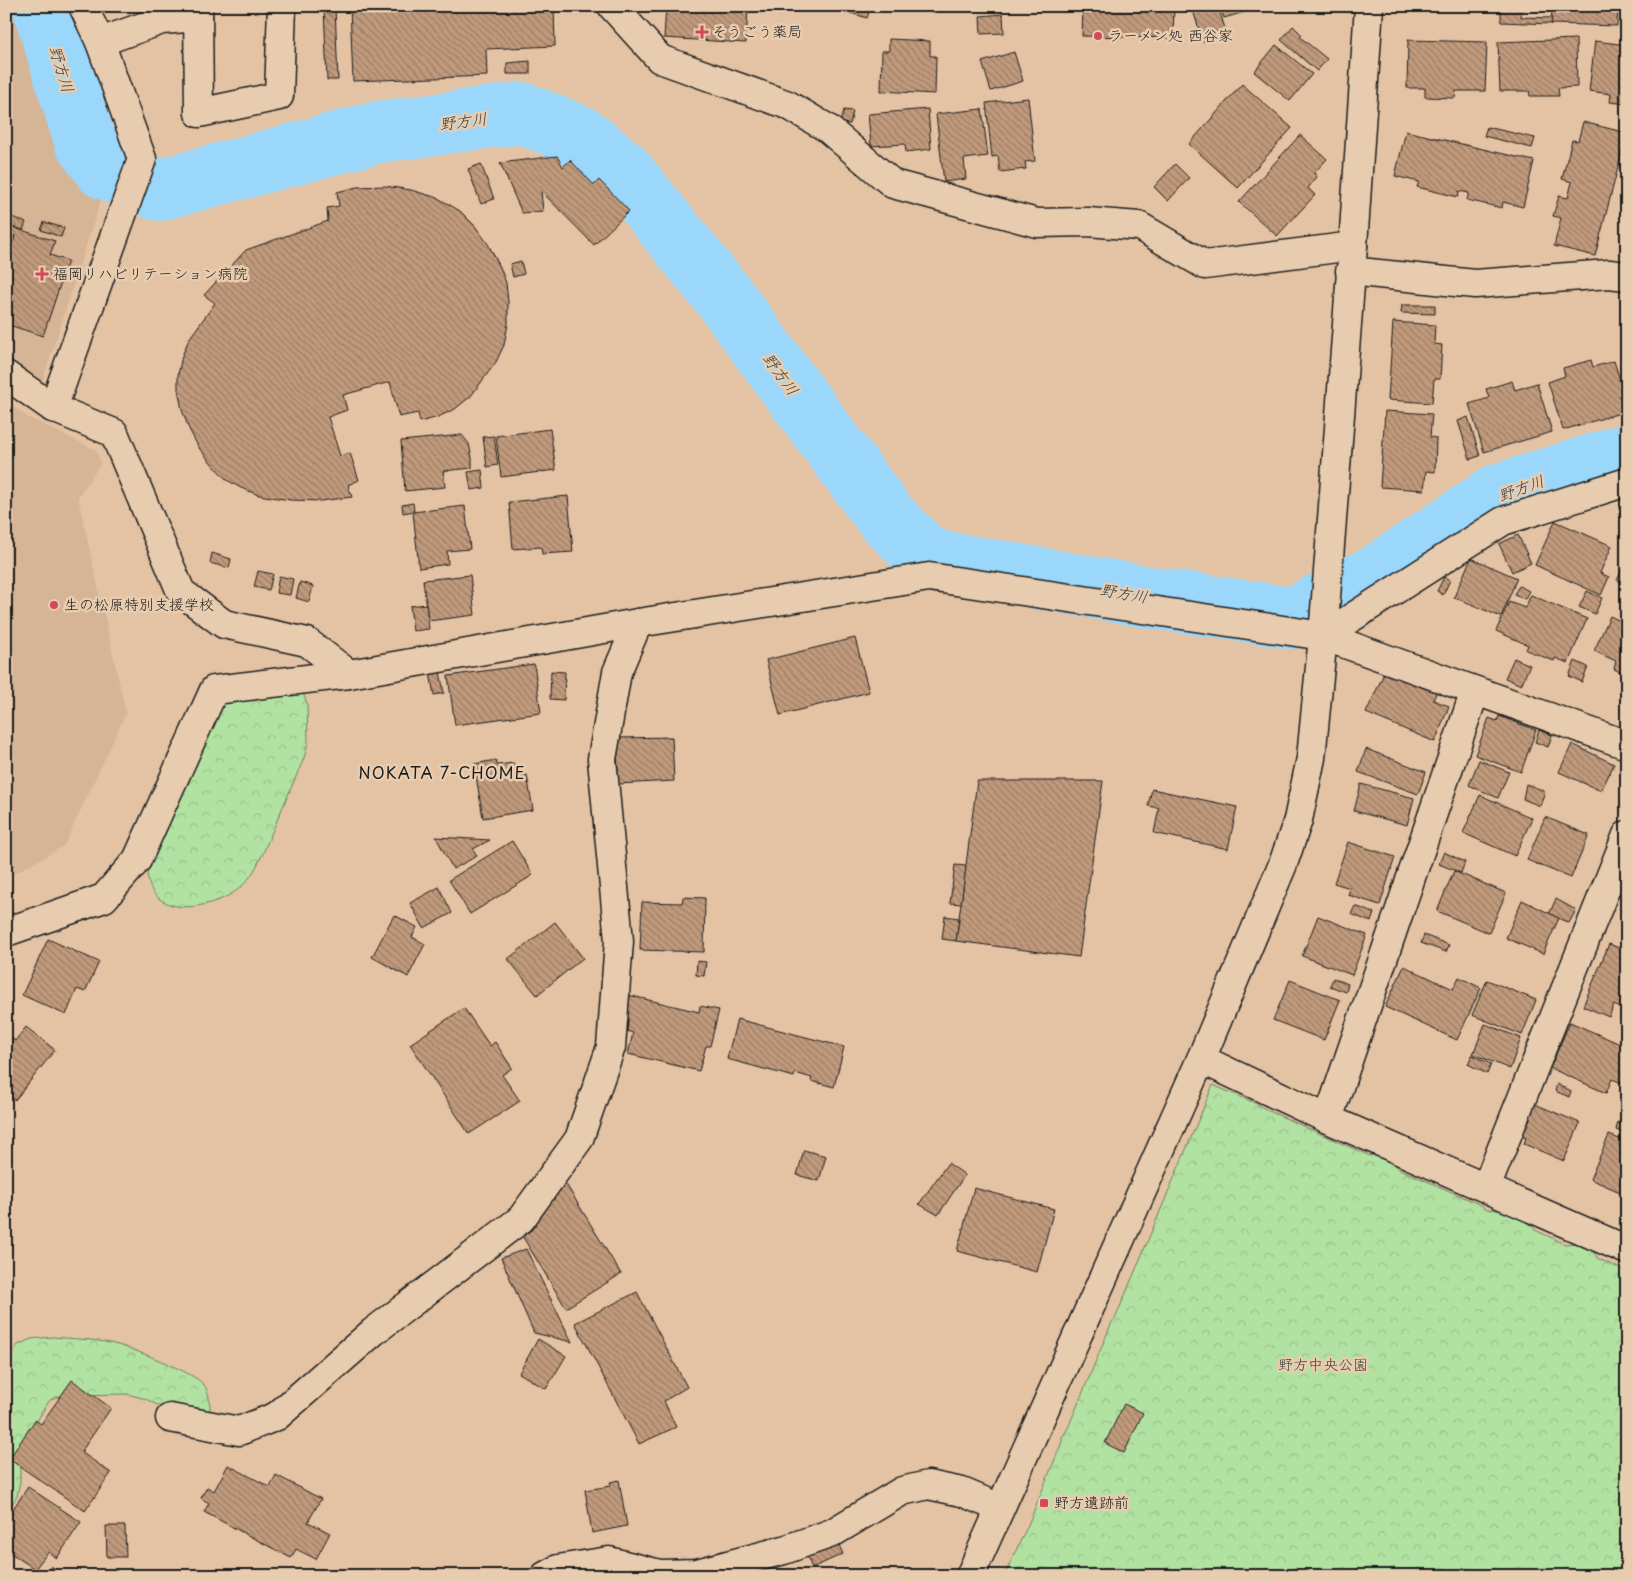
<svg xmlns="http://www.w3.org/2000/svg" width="1633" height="1582" viewBox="0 0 1633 1582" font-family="'Playpen Sans','Klee One',sans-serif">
  <defs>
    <pattern id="forest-crowns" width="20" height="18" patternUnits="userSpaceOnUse" patternTransform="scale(1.25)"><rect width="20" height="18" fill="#b2e2a2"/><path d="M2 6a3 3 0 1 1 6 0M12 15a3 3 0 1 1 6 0" fill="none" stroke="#98c18b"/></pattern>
    <pattern id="building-back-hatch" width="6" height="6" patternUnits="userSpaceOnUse" patternTransform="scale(1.25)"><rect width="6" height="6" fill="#c19a7c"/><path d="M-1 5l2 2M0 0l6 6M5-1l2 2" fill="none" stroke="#9c7d65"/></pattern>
  </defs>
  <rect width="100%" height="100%" fill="#e4c3a4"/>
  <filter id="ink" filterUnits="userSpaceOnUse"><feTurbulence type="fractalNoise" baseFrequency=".02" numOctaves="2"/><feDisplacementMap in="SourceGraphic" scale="10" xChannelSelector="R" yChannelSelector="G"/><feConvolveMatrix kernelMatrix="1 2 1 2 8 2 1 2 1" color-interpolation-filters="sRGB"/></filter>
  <g filter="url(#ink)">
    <g fill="#d6b496">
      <polygon points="6,6 15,6 47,106 66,156 104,190 42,383 6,358"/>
      <polygon points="6,401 27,417 96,450 101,463 78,497 126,713 64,846 6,878"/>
    </g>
    <g fill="url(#forest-crowns)" stroke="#677f5f">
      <path d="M301,688L307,703L308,742L304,758C293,783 283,807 272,832C264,850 257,871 243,885C227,901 193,911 172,905C153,899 147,886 147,868L220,703Z"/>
      <path d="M1213,1085C1232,1094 1250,1099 1267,1110L1370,1156L1376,1153L1394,1161L1397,1168L1479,1204L1487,1209L1507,1211L1525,1218L1531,1223L1535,1230L1565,1244L1577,1243L1594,1251L1597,1258L1627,1272V1576H1004L1028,1525L1062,1442V1437L1068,1428L1112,1322L1115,1319Z"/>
      <path d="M53,1337C72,1339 92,1339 110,1343C127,1346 196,1373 204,1385C209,1392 210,1402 210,1411L203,1415L169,1411L146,1399L127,1394L66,1395L56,1397L50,1400L45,1407L20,1452V1481L17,1496L6,1514V1359L18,1345L31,1339Z"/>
    </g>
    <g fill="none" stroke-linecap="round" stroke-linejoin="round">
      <polyline stroke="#9ad7fb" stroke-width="62" points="43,6 85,141 104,168 159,190 377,132 522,113 581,137 620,168 722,294 885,516 928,559 1154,598 1293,618 1378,575 1499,494 1627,454"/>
    </g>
    <g fill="url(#building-back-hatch)" stroke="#1c1c1c">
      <polygon points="350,6 554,6 555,46 486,49 487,76 353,81"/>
      <polygon points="666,6 748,6 746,43 664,38"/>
      <polygon points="828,6 871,6 867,18"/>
      <polygon points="1083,6 1174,6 1173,38 1082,36"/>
      <polygon points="1196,6 1218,6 1227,35 1203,42 1192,7"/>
      <polygon points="1220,6 1246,6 1248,11 1224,18"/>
      <polygon points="1552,6 1618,7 1617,26 1551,24"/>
      <polygon points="324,7 335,7 338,80 327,80"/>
      <polygon points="1501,8 1522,9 1521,17 1552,18 1551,24 1501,22"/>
      <polygon points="1003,14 1004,33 981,34 980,16"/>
      <polygon points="1293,26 1302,35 1300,37 1327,59 1317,71 1281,40"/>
      <polygon points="889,39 930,41 930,56 936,56 935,94 881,91 882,51 889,51"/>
      <polygon points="1576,39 1577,87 1558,88 1559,96 1530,96 1529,91 1500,91 1498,42"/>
      <polygon points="1408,40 1487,42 1485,91 1456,91 1455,98 1425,97 1425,88 1407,88"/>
      <polygon points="1595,41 1627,45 1627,104 1610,102 1611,94 1589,91"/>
      <polygon points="1276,45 1312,74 1290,101 1254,72"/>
      <polygon points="1014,52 1023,81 991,91 982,62"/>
      <polygon points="530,61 530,74 507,74 507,63"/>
      <polygon points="1242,84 1292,128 1238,188 1189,144"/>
      <polygon points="1028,98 1035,161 1025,162 1026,169 1000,172 998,156 992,157 986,103"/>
      <polygon points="928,109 931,149 906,152 905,144 871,146 868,114"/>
      <polygon points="982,109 988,156 964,159 966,179 944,182 936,114"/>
      <polygon points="844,110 853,111 850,124 840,123"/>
      <polygon points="1583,122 1627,133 1595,256 1554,246 1561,218 1553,216 1559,196 1568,198 1572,182 1562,179 1572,140 1578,141"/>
      <polygon points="1487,127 1535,138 1532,148 1484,136"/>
      <polygon points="1406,131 1534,161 1523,207 1503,202 1502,208 1467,200 1469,193 1459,191 1458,197 1417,187 1419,182 1395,176"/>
      <polygon points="1300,135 1327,159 1314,173 1317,177 1308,188 1315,195 1277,236 1239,202"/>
      <polygon points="557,156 563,167 570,160 594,185 599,180 629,211 594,245 541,191 543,211 522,213 500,163"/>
      <polygon points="481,164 494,199 481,204 468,169"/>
      <polygon points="1175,164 1189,178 1168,201 1154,187"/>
      <polygon points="385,186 411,190 438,198 460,211 475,226 488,244 500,267 506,283 508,302 508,324 504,345 496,362 471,396 455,409 438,417 420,422 418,413 399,417 390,382 343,395 347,410 328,417 340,456 350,453 359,480 348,485 352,497 320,501 290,500 259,495 241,488 227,480 213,465 199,448 189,429 182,410 178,389 178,375 182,356 189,339 215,303 204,295 246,250 328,221 327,208 339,206 337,192 357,187"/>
      <polygon points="6,215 26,222 23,230 6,225"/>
      <polygon points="44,222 64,228 61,237 41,230"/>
      <polygon points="6,225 55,241 50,255 68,261 43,336 6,324 6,282 9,273 6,272 6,262 15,236 6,233"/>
      <polygon points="6,233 15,236 6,262"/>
      <polygon points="521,261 524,274 513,277 510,264"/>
      <polygon points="1402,305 1435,305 1435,314 1401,313"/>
      <polygon points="1393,322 1435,325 1434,344 1442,345 1440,379 1434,379 1432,403 1388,400"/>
      <polygon points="1591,360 1593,367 1614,361 1627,403 1627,411 1563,430 1548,382 1565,376 1563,368"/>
      <polygon points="1512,381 1515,390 1537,383 1552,432 1484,452 1469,404 1489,398 1486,389"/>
      <polygon points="1385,411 1432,414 1430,437 1436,438 1435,472 1426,471 1424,490 1380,487"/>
      <polygon points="1468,417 1480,456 1470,459 1458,421"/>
      <polygon points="550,429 556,470 501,477 496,436"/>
      <polygon points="462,435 469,444 472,458 472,468 443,471 445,487 405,491 401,441"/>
      <polygon points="494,436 498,465 487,467 483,437"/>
      <polygon points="482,470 484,488 471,490 468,472"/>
      <polygon points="568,496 573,552 542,554 541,547 513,549 509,502"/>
      <polygon points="413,503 414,511 403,513 402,505"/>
      <polygon points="465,506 470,549 447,551 448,564 419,568 413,512"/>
      <polygon points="1555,521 1612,546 1600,573 1609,577 1601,595 1535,565"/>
      <polygon points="1518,535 1531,563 1512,572 1499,544"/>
      <polygon points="212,553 231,559 229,568 210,563"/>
      <polygon points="1471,558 1517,578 1501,617 1454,597"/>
      <polygon points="1627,560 1627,584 1617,580"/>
      <polygon points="258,571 273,574 269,590 254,587"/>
      <polygon points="470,575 475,615 428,621 423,580"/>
      <polygon points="279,576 293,579 290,595 276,593"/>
      <polygon points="1444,577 1450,580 1443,595 1437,591"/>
      <polygon points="300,582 313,586 309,602 296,598"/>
      <polygon points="1519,586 1529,591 1525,599 1514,594"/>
      <polygon points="1587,591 1602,598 1595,614 1579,607"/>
      <polygon points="1531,595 1587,619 1568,663 1555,658 1554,661 1526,650 1528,645 1496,631 1509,602 1525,608"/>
      <polygon points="426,604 429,629 413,631 410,606"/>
      <polygon points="1610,616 1627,624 1627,675 1614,669 1616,661 1594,651"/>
      <polygon points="855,638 869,692 780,715 766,660"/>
      <polygon points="1514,658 1530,665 1521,685 1505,678"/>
      <polygon points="1575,661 1588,667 1582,682 1569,676"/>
      <polygon points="534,664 541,713 455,725 448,676"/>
      <polygon points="1386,669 1437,691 1433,700 1449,706 1435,742 1366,713"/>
      <polygon points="551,671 565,672 564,700 550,699"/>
      <polygon points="440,672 444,693 434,695 430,673"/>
      <polygon points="1499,716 1536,730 1521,772 1475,755 1489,718 1497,721"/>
      <polygon points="1539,730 1552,735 1548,747 1535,742"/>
      <polygon points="672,737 674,781 618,784 617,738"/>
      <polygon points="1572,744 1614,764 1601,791 1559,772"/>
      <polygon points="1366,749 1426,772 1418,794 1358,772"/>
      <polygon points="496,760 497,765 514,763 516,777 527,775 533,810 483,818 474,764"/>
      <polygon points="1479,760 1509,772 1498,798 1469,785"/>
      <polygon points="977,781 1103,781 1079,957 956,941"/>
      <polygon points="1361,784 1414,798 1407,825 1354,811"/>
      <polygon points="1526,784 1545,791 1540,806 1523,799"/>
      <polygon points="1152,789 1237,807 1228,849 1154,833 1159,808 1148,806"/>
      <polygon points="1480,795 1532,818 1515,856 1463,833"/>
      <polygon points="1545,817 1589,835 1571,878 1527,860"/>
      <polygon points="436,837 490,840 473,849 477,856 453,869"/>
      <polygon points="512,841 533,875 470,914 449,880"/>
      <polygon points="1348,842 1395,857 1380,905 1348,895 1350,888 1334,883"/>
      <polygon points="1444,852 1465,862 1461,873 1439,864"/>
      <polygon points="955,865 966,866 961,904 950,903"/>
      <polygon points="1454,871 1506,893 1489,933 1437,911"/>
      <polygon points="439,887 452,913 424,928 410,903"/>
      <polygon points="683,897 705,898 704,952 640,950 642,902 682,903"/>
      <polygon points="1556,899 1576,910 1569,923 1549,914"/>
      <polygon points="1522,900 1559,918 1543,954 1506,938"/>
      <polygon points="1355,906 1374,913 1371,922 1351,914"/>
      <polygon points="394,915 417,927 412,937 425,944 408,977 372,957"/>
      <polygon points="945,916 959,918 956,941 942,939"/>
      <polygon points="1318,916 1367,935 1352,975 1302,956"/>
      <polygon points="555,922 583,958 537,995 508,959"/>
      <polygon points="1424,935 1449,945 1446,952 1421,943"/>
      <polygon points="48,939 99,962 85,992 77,989 66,1015 22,995"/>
      <polygon points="1609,944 1627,951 1627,1011 1614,1005 1609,1017 1583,1006"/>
      <polygon points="697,961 706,962 704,976 696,975"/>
      <polygon points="1404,966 1453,989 1459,977 1481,988 1457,1040 1385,1007"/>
      <polygon points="1333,978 1348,984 1346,992 1330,986"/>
      <polygon points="1290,980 1340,1000 1324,1040 1273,1020"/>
      <polygon points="1487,980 1536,1000 1522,1035 1472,1015"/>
      <polygon points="628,995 699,1012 700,1006 719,1010 710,1046 706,1046 699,1071 628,1054 633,1033 620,1029"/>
      <polygon points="464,1008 490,1046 495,1042 512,1068 502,1075 520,1101 469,1134 410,1044"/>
      <polygon points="737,1019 844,1047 834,1087 811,1081 812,1078 795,1073 794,1077 727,1059"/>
      <polygon points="1570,1022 1627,1047 1627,1085 1612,1079 1606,1093 1550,1068"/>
      <polygon points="1485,1024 1521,1038 1510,1069 1473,1054"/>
      <polygon points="26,1027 55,1050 15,1100 6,1093 6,1044 11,1037 15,1041"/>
      <polygon points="1472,1055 1491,1064 1487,1074 1468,1064"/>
      <polygon points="1557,1084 1571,1091 1569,1097 1555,1091"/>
      <polygon points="1530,1102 1580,1123 1564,1161 1524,1144 1526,1138 1516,1134"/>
      <polygon points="1618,1122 1627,1125 1626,1134 1616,1130"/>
      <polygon points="1609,1135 1627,1142 1627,1195 1590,1179"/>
      <polygon points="804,1150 826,1156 819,1181 797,1175"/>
      <polygon points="948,1163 965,1175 938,1215 919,1204"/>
      <polygon points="564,1181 621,1274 566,1308 518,1229"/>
      <polygon points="974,1188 1054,1209 1037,1272 957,1251"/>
      <polygon points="526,1249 572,1342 534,1333 501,1258"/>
      <polygon points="637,1292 687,1387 664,1401 676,1427 639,1444 575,1323"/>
      <polygon points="538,1339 566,1356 546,1389 519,1373"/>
      <polygon points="72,1380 111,1408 81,1452 111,1473 85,1511 9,1459 35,1420 41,1424"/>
      <polygon points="1124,1404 1143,1413 1124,1453 1105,1443"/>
      <polygon points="228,1465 270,1487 276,1475 321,1499 308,1522 330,1533 316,1559 296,1549 291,1558 204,1512 209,1503 201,1498 207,1487 214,1491"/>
      <polygon points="619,1480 627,1526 592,1533 585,1490 611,1486 610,1482"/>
      <polygon points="28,1487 81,1522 57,1558 48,1552 35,1569 6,1550 6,1519"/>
      <polygon points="106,1526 125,1526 126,1557 107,1557"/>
      <polygon points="837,1541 843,1554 812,1568 806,1554"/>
      <polygon points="51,1566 65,1576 45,1576"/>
    </g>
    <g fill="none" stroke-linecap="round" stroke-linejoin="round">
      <defs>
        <g id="minor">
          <polyline points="198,6 199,113 279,96 282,6"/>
          <polyline points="612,6 660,59 788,105 827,128 893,184 1037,223 1088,222 1139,226 1205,265 1353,246"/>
          <polyline points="100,42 162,20 198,17"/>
          <polyline points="1350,271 1475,284 1609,274 1627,276"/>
          <polyline points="6,375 53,408 114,433 181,592 224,624 307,642 349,674"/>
          <polyline points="53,408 142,159 100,42 83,6"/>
          <polyline points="1323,636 1503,521 1627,482"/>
          <polyline points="6,932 104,898 137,860 214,690 349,674 638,623 929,577 1323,636 1627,745"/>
          <polyline points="1201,1059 1328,1119 1627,1250"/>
          <polyline points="1328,1119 1475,691"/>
          <polyline points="1486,1188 1627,835"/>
          <polyline points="170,1418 239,1431 277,1416 373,1332 521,1219 579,1139 611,1047 619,941 602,759 617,672 638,623"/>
          <polyline points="545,1576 558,1569 609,1561 660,1574 697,1573 784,1550 832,1533 902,1491 928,1485 962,1492 1000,1508"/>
          <polyline points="970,1576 1201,1059 1283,864 1298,820 1311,758 1323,636 1353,246 1369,6"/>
        </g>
      </defs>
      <use href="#minor" stroke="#1c1c1c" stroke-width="31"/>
      <use href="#minor" stroke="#e8ccaf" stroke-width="28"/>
    </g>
  </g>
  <g fill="#d1495b" stroke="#e8ccaf" stroke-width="2">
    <path d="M699.5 24.5h5v5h5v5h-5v5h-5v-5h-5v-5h5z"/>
    <circle cx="1098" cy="36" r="5"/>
    <path d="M39.5 266.5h5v5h5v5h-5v5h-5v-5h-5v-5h5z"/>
    <circle cx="54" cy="605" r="5"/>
    <rect x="1039" y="1498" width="10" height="10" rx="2.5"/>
  </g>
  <g text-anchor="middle" stroke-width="5" stroke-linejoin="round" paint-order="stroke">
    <g font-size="15" fill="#1c1c1c" stroke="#e8ccaf" text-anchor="start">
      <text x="712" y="37">そうごう薬局</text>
      <text x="1108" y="41">ラーメン処 西谷家</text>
      <text x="53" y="279">福岡リハビリテーション病院</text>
      <text x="64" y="610">生の松原特別支援学校</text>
      <text x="1054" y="1508">野方遺跡前</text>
    </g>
    <g font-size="15" fill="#3a4437" stroke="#e8ccaf">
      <text x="1323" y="1370">野方中央公園</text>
    </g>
    <g font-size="16" font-style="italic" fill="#354149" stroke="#e8ccaf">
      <text transform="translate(62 69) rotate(73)" y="6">野方川</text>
      <text transform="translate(463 121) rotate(-7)" y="6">野方川</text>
      <text transform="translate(781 374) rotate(54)" y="6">野方川</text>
      <text transform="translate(1521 488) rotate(-20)" y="6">野方川</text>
      <text transform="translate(1124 593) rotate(10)" y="6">野方川</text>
    </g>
    <g font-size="16" letter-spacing="1" fill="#1c1c1c" stroke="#e8ccaf">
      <text x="442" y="779">NOKATA 7-CHOME</text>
    </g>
  </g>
  <rect width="1633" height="1582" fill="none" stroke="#e8ccaf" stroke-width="25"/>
  <rect x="12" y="12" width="1608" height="1557" fill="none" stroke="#1c1c1c" stroke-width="2" filter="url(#ink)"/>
</svg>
